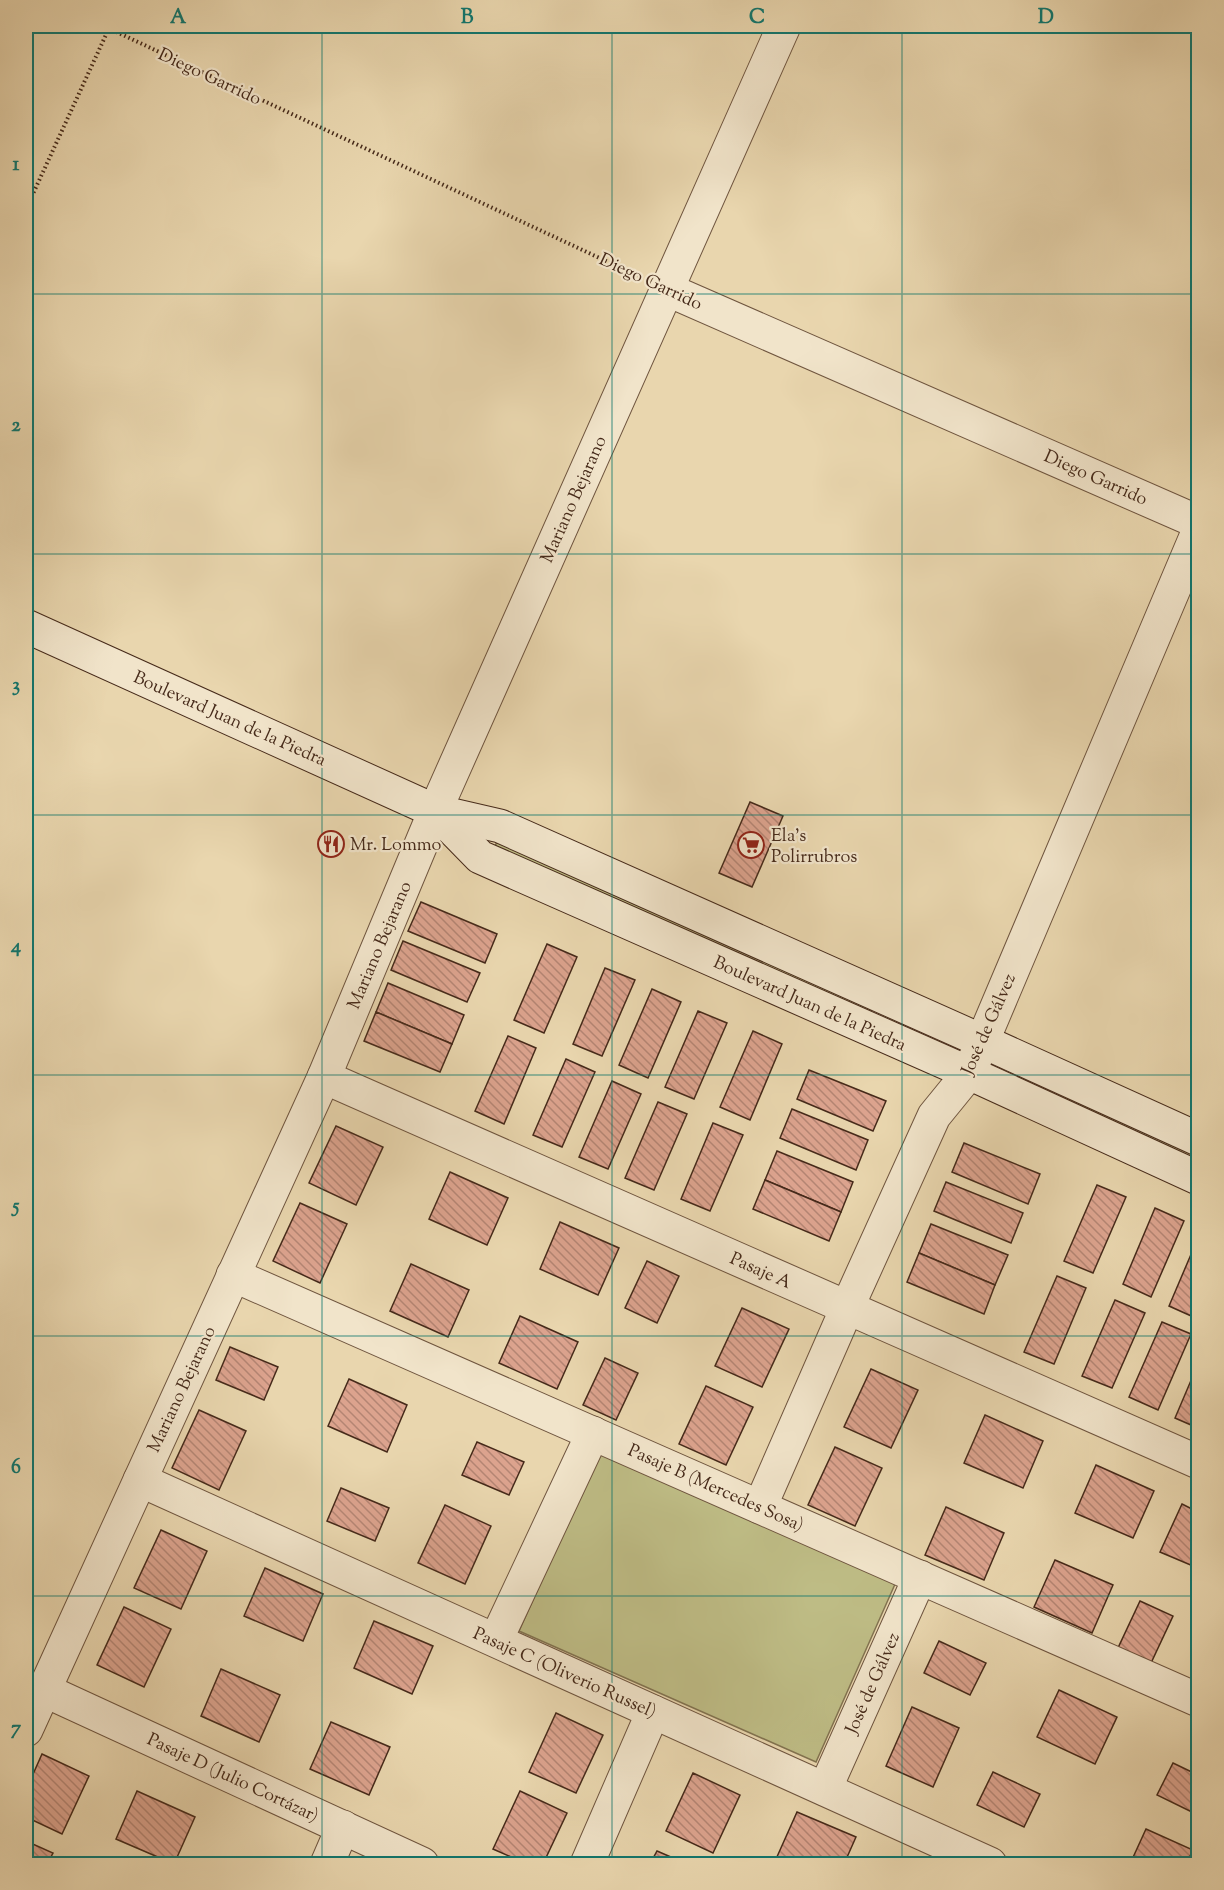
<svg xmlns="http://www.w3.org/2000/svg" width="1224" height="1890" viewBox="0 0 1224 1890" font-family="'Sorts Mill Goudy',serif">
  <defs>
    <pattern id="building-back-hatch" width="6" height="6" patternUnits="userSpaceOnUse" patternTransform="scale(1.5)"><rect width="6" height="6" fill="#dca38e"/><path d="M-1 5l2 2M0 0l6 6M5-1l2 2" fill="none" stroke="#b48573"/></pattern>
  </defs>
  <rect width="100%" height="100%" fill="#e9d6ae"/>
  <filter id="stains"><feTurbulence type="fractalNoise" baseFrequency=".00333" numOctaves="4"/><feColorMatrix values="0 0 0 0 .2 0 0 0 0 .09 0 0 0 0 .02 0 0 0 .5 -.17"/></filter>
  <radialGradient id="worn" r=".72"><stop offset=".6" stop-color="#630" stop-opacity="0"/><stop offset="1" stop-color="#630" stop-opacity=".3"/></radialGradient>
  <g fill="#bebc85" stroke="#827350" stroke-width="1.5">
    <polygon points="497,842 872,1008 870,1014 494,848"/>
    <polygon points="1046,1087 1198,1155 1198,1163 1043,1094"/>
    <polygon points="600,1451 896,1582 816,1762 519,1631"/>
  </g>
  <g fill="url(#building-back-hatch)" stroke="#462a1a" stroke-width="1.5">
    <polygon points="750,802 783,816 752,887 719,873"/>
    <polygon points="421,902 497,934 485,963 408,931"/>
    <polygon points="403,941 480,973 467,1002 391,970"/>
    <polygon points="547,944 577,957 544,1033 514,1020"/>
    <polygon points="605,968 635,980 602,1056 573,1044"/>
    <polygon points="388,983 464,1015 452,1044 376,1012"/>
    <polygon points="652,989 681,1002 648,1078 619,1065"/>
    <polygon points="698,1011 727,1023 694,1099 665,1087"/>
    <polygon points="376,1012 452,1044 440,1072 364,1041"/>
    <polygon points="753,1031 782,1044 750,1120 720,1107"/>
    <polygon points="508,1036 536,1048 504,1124 475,1111"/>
    <polygon points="566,1059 595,1072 562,1147 533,1135"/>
    <polygon points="809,1070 886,1101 873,1131 797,1099"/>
    <polygon points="612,1081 641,1094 608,1169 579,1157"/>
    <polygon points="658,1102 687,1114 654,1190 625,1178"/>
    <polygon points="792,1109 868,1140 856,1170 780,1138"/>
    <polygon points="713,1123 743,1135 710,1211 681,1199"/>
    <polygon points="336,1126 383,1147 356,1205 309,1183"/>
    <polygon points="964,1143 1040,1174 1028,1204 952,1172"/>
    <polygon points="777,1151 853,1182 841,1212 765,1180"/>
    <polygon points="450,1172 508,1198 487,1245 429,1219"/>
    <polygon points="765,1180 841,1212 829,1241 753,1209"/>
    <polygon points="946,1182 1023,1213 1011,1243 934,1211"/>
    <polygon points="1097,1185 1126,1197 1093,1273 1064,1261"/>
    <polygon points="300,1203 347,1224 320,1283 273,1261"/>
    <polygon points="1155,1208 1184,1221 1151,1297 1123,1284"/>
    <polygon points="560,1222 619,1248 598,1295 540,1269"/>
    <polygon points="931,1224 1008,1255 995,1285 919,1253"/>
    <polygon points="1198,1238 1198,1319 1169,1306"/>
    <polygon points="919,1253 995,1285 984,1314 907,1282"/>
    <polygon points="647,1261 679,1276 657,1323 625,1308"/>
    <polygon points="411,1264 469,1290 448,1337 390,1311"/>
    <polygon points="1057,1276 1086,1288 1054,1364 1024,1352"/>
    <polygon points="1115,1300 1145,1313 1112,1388 1082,1376"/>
    <polygon points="742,1308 789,1329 762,1387 715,1366"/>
    <polygon points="520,1316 578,1342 557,1389 499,1363"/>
    <polygon points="1162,1322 1191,1334 1158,1410 1129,1397"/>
    <polygon points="230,1347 278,1367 264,1400 216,1380"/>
    <polygon points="605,1358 638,1373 616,1420 583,1405"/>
    <polygon points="1198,1364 1198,1428 1175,1418"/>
    <polygon points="871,1369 918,1390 891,1448 844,1427"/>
    <polygon points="349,1379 407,1405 387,1452 328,1426"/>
    <polygon points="706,1386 753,1407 726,1465 679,1444"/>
    <polygon points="199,1410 246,1431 219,1490 172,1468"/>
    <polygon points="985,1415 1043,1441 1023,1488 964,1463"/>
    <polygon points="477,1442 524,1462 509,1495 462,1475"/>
    <polygon points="835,1447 882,1468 855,1526 808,1505"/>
    <polygon points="1096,1465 1154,1491 1133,1538 1075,1513"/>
    <polygon points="341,1488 389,1508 375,1541 327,1521"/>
    <polygon points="1182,1504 1198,1512 1198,1554 1193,1566 1160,1552"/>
    <polygon points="445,1505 491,1526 465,1584 418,1563"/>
    <polygon points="946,1507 1004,1533 984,1580 925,1555"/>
    <polygon points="161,1530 207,1551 181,1609 134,1588"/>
    <polygon points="1055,1560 1113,1585 1092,1633 1034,1607"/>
    <polygon points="265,1568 323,1594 303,1641 244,1616"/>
    <polygon points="1140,1601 1173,1616 1151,1663 1118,1648"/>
    <polygon points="124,1607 171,1629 144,1687 97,1665"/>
    <polygon points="374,1621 433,1646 412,1694 354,1668"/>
    <polygon points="939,1641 986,1663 970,1695 924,1673"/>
    <polygon points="221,1669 280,1695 259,1742 201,1716"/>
    <polygon points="1059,1690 1117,1717 1095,1764 1037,1737"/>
    <polygon points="912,1707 959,1728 933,1787 886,1766"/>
    <polygon points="556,1713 603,1735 576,1793 529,1772"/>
    <polygon points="331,1722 390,1747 369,1795 310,1769"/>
    <polygon points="42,1754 89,1776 62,1834 26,1817 26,1790"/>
    <polygon points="1173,1763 1198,1775 1198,1815 1157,1795"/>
    <polygon points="993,1772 1040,1794 1024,1827 977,1805"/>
    <polygon points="693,1773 740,1795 713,1853 666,1831"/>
    <polygon points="137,1791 195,1817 174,1864 116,1839"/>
    <polygon points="520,1791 567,1813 543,1864 527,1864 493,1849"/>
    <polygon points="797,1812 856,1837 844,1864 789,1864 776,1859"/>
    <polygon points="1146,1829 1193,1850 1186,1864 1130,1864"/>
    <polygon points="26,1841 53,1853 47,1864 26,1864"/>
    <polygon points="657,1851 687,1864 650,1864"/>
  </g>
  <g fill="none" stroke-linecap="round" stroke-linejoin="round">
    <defs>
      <g id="minor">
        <polyline points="666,289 1198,522"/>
        <polyline points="324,1077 1198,1462"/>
        <polyline points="233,1275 1198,1700"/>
        <polyline points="140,1480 990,1864"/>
        <polyline points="760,1507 847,1308 934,1116 969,1073 1198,532"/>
        <polyline points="496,1640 593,1433"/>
        <polyline points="44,1690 422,1864"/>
        <polyline points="26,1730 324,1077 435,811 784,26"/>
        <polyline points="825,1789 920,1577"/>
        <polyline points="327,1864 343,1827"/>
        <polyline points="587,1864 653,1712"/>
      </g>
      <g id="secondary">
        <polyline points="26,626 435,811 500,826 982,1041 1198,1139"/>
        <polyline points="435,811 480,857 969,1073 1198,1178"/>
      </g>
    </defs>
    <use href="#minor" stroke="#6f553f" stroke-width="35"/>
    <use href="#secondary" stroke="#462a1a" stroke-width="35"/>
    <g stroke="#462a1a" stroke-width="4" stroke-dasharray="1.5 3" stroke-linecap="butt">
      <polyline points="108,28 638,276"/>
      <polyline points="26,209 110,26"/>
    </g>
    <use href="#minor" stroke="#f1e4ca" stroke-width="33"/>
    <use href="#secondary" stroke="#f1e4ca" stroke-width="33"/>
  </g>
  <path fill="none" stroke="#0f766e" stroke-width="1.5" stroke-opacity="0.55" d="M322,26V1864M612,26V1864M902,26V1864M26,294H1198M26,554H1198M26,815H1198M26,1075H1198M26,1336H1198M26,1596H1198"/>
  <defs>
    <symbol id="restaurant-ring" viewBox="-11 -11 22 22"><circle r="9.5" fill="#f1e4ca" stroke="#8f2418" stroke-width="1.5"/><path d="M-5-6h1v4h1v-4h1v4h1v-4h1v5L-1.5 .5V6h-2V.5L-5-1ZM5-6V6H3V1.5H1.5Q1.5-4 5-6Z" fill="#8f2418"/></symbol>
    <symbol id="supermarket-ring" viewBox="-11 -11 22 22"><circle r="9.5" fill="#f1e4ca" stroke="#8f2418" stroke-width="1.5"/><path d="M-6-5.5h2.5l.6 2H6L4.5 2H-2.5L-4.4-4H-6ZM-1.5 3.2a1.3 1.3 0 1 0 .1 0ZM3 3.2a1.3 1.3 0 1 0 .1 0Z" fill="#8f2418"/></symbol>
  </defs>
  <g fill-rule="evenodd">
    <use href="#restaurant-ring" x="316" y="829" width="30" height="30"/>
    <use href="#supermarket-ring" x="736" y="830" width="30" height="30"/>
  </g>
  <g text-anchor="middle" stroke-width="4.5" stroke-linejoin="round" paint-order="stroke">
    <g font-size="18" fill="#462a1a" stroke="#f1e4ca">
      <text transform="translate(210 76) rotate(25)" y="6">Diego Garrido</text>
      <text transform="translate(651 281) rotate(25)" y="6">Diego Garrido</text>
      <text transform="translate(1096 477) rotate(24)" y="6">Diego Garrido</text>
      <text transform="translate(573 499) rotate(-66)" y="6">Mariano Bejarano</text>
      <text transform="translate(230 718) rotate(24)" y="6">Boulevard Juan de la Piedra</text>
      <text transform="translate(379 945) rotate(-67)" y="6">Mariano Bejarano</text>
      <text transform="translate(810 1003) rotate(24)" y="6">Boulevard Juan de la Piedra</text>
      <text transform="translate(988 1024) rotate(-66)" y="6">José de Gálvez</text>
      <text transform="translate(761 1270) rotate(24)" y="6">Pasaje A</text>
      <text transform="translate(181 1389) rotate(-65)" y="6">Mariano Bejarano</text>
      <text transform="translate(716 1487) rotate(24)" y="6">Pasaje B (Mercedes Sosa)</text>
      <text transform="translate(565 1672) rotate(24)" y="6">Pasaje C (Oliverio Russel)</text>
      <text transform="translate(872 1683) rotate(-66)" y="6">José de Gálvez</text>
      <text transform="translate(233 1777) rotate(25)" y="6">Pasaje D (Julio Cortázar)</text>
    </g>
    <g font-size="18" fill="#462a1a" stroke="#f1e4ca" text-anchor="start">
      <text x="771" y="841">Ela's<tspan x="771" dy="21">Polirrubros</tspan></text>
      <text x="350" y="850">Mr. Lommo</text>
    </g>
  </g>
  <rect width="1224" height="1890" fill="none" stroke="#e9d6ae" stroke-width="66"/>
  <rect x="33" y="33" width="1158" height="1824" fill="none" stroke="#0f766e" stroke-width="2"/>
  <g font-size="20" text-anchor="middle" font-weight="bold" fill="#0f766e">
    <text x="178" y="23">A</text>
    <text x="467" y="23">B</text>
    <text x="757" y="23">C</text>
    <text x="1046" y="23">D</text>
    <text x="16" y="170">1</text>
    <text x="16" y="431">2</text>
    <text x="16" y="691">3</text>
    <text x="16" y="952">4</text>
    <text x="16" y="1212">5</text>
    <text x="16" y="1473">6</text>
    <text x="16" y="1734">7</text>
  </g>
  <rect width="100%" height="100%" filter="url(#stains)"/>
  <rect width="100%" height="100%" fill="url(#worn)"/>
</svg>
